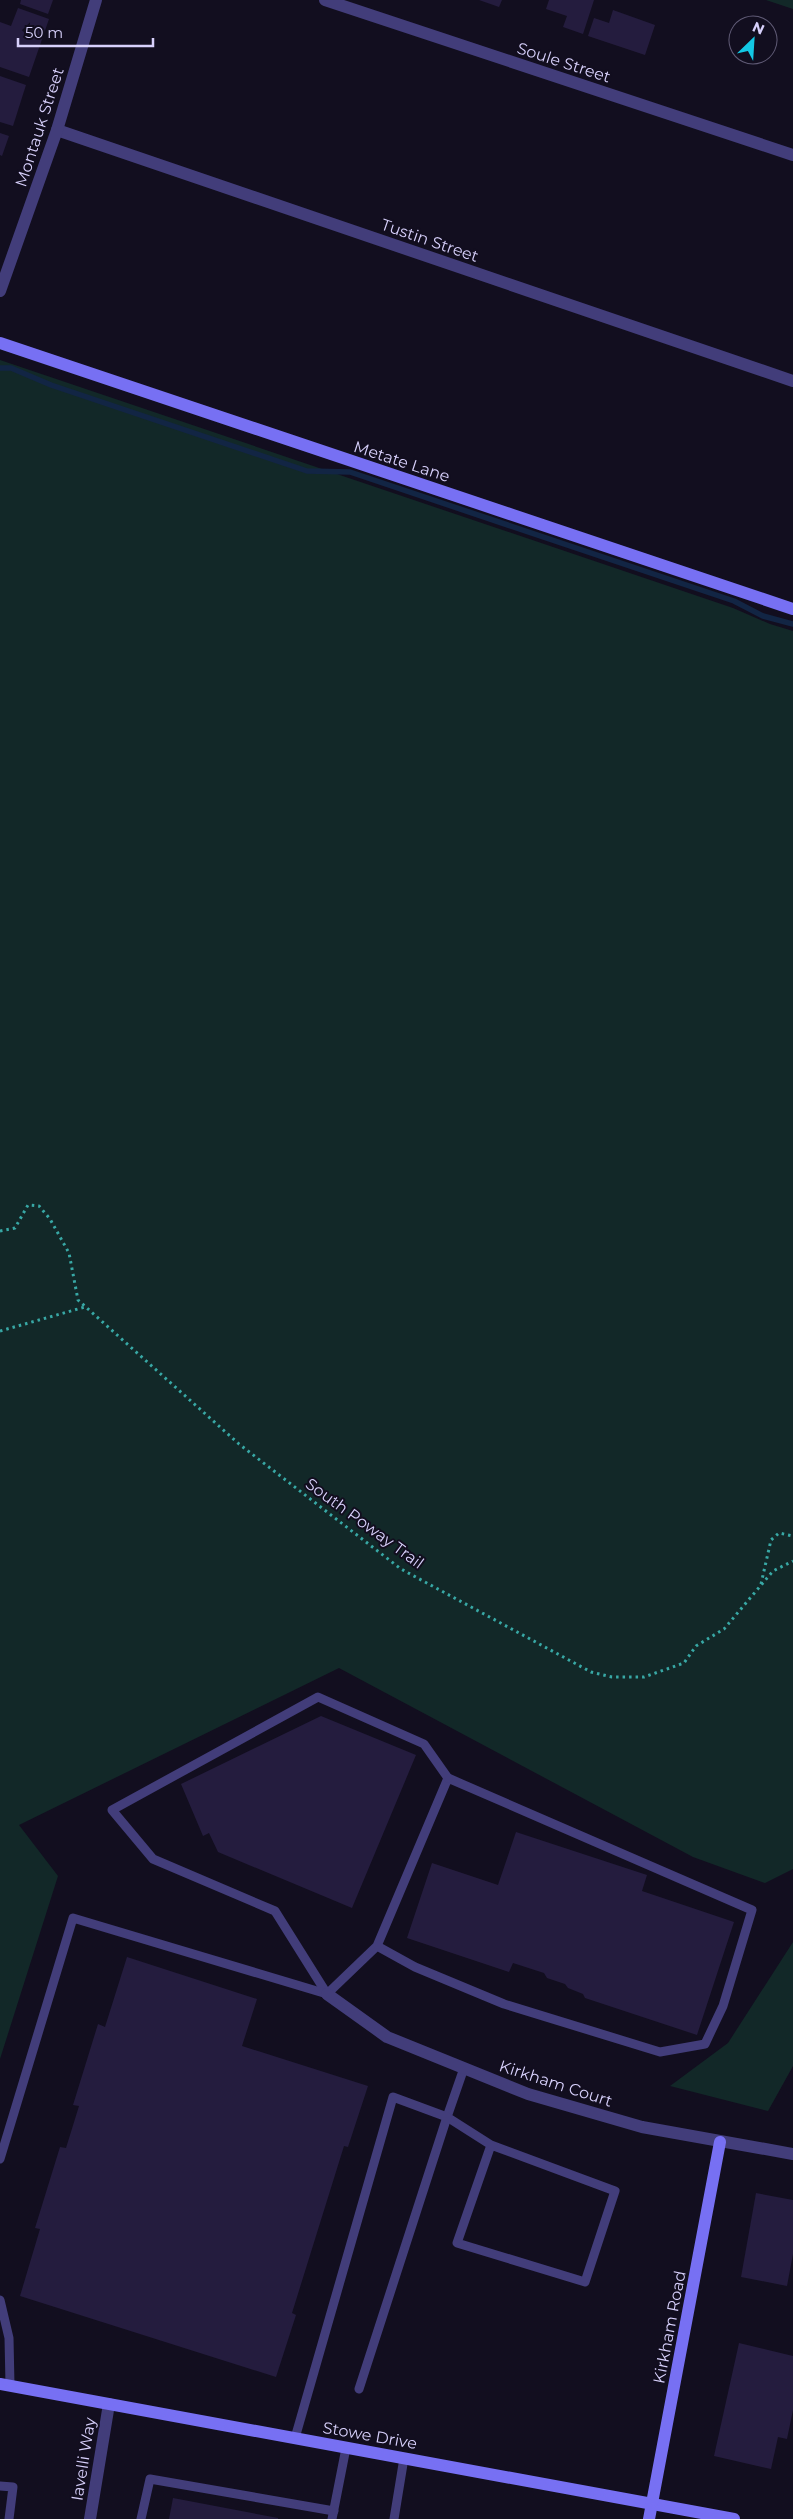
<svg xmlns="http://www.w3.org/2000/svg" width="793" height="2519" viewBox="0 0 793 2519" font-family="Montserrat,sans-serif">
  <rect width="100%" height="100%" fill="#120e1f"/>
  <g fill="#122828">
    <polygon points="766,0 793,0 793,9"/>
    <polygon points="0,360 733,608 770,624 793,631 793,1869 765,1883 693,1857 339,1668 19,1825 58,1876 0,2059"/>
    <polygon points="793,1942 793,2066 768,2111 670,2086 728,2043"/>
  </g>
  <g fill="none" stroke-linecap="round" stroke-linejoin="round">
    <polyline stroke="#122544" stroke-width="5.5" points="0,368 11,368 51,385 307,471 350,472 734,601 763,616 793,624"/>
  </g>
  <g fill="#241c3e">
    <polygon points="21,0 53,0 48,14 20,4"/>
    <polygon points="479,0 502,0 499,7"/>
    <polygon points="549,0 594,0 583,34 563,27 567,16 546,9"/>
    <polygon points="18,8 49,19 29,77 0,67 0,22 11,26"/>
    <polygon points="613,10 655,25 645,55 588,36 594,18 609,23"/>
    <polygon points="0,76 26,85 13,126 0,122"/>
    <polygon points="0,133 9,136 2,156 0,155"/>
    <polygon points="321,1716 416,1755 352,1908 218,1852 209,1833 203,1836 181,1784"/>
    <polygon points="516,1832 647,1875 642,1891 734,1922 697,2035 585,1998 583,1994 568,1988 565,1984 547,1978 544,1973 513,1963 509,1972 407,1938 432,1863 498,1885"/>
    <polygon points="127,1957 257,1999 242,2046 368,2086 348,2147 344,2146 292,2313 296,2315 276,2377 20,2296 40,2229 35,2228 60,2147 66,2148 79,2106 73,2105 98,2024 105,2027"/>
    <polygon points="756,2193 793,2200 793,2254 787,2286 741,2277"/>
    <polygon points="739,2343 793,2356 793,2410 787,2439 778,2437 771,2469 714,2456"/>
    <polygon points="173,2498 278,2518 278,2519 169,2519"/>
  </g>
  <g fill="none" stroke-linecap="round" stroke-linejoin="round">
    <g stroke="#38a8a5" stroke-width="3" stroke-dasharray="2.5 4" stroke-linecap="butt">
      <polyline points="0,1231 15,1228 28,1205 39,1206 50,1219 69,1253 78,1300 239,1444 401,1569 591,1672 612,1677 644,1677 684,1663 696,1646 724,1629 773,1571 793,1561"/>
      <polyline points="0,1331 85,1307"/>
      <polyline points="761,1584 771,1540 779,1533 793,1536"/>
    </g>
    <g stroke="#423d7a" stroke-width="9">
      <polyline points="327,1994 377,1946 448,1778 752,1910 723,2006 705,2044 660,2052 504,2004 415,1967 377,1946"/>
      <polyline points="327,1994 275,1911 153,1859 112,1810 318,1697 424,1744 448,1778"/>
      <polyline points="464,2068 447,2117 491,2145 615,2191 585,2282 457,2243 491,2145"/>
      <polyline points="0,2159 73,1918 327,1994"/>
      <polyline points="0,2300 9,2338 10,2385"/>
      <polyline points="295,2438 393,2097 447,2117 359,2389"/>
      <polyline points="0,2486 13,2487 9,2519"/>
      <polyline points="141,2519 150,2479 334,2511"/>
      <polyline points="332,2519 346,2448"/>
      <polyline points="394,2519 404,2458"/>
    </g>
    <g stroke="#423d7a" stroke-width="12">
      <polyline points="325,0 793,155"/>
      <polyline points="57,130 793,381"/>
      <polyline points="0,291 57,130 96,0"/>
      <polyline points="327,1994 387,2037 528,2094 642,2127 793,2154"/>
      <polyline points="90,2519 109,2404"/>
    </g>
    <g stroke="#7770f3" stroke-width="12">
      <polyline points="0,343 793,609"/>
      <polyline points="0,2384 734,2519"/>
      <polyline points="649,2519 720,2142"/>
    </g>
  </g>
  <g text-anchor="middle" stroke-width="4" stroke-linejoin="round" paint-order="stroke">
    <g font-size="16" fill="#d7d0fb" stroke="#120e1f">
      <text transform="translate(564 62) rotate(18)" y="6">Soule Street</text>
      <text transform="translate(39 127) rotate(-72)" y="6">Montauk Street</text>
      <text transform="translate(430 240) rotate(19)" y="6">Tustin Street</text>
      <text transform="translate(402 461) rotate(18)" y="6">Metate Lane</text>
      <text transform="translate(365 1523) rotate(36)" y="6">South Poway Trail</text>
      <text transform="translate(556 2083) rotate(18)" y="6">Kirkham Court</text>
      <text transform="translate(669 2327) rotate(-79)" y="6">Kirkham Road</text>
      <text transform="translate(370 2435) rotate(10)" y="6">Stowe Drive</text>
      <text transform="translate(83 2459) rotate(-81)" y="6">Iavelli Way</text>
    </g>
  </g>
  <g transform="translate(753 40) rotate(25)"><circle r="24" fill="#120e1f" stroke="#615c77"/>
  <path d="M0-4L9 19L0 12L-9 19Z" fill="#13c8e4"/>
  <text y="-8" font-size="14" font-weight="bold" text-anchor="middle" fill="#d7d0fb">N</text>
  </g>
  <path d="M18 38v8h135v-8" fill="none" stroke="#d7d0fb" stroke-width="2.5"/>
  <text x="25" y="38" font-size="15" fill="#d7d0fb" stroke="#120e1f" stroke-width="4" paint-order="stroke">50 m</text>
</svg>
